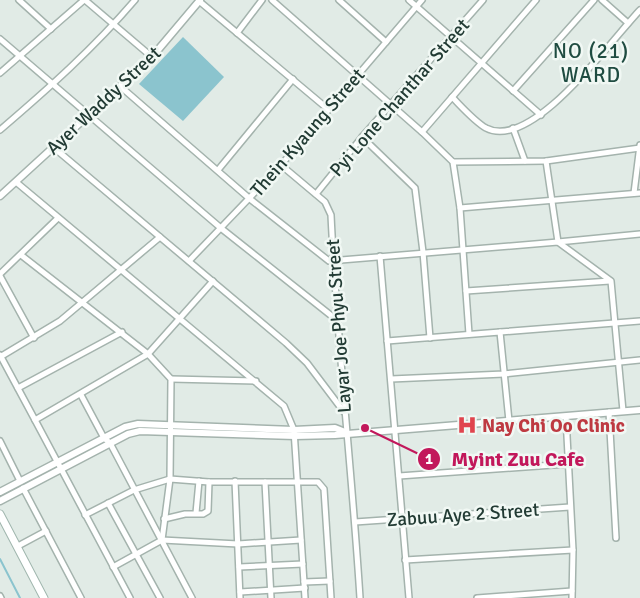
<svg xmlns="http://www.w3.org/2000/svg" width="640" height="598" viewBox="0 0 640 598" font-family="Signika,sans-serif">
  <rect width="100%" height="100%" fill="#e1ebe6"/>
  <polygon fill="#8bc4ce" points="183,37 224,77 183,121 139,84"/>
  <g fill="none" stroke-linecap="round" stroke-linejoin="round">
    <polyline stroke="#8bc4ce" stroke-width="2" points="0,559 20,598"/>
    <defs>
      <g id="minor">
        <polyline points="19,0 51,29"/>
        <polyline points="85,0 152,57"/>
        <polyline points="272,0 422,132 453,162 460,208 469,334"/>
        <polyline points="339,0 386,42"/>
        <polyline points="409,0 541,115"/>
        <polyline points="602,0 628,23"/>
        <polyline points="199,1 329,110"/>
        <polyline points="237,33 262,0"/>
        <polyline points="0,39 222,229 338,321"/>
        <polyline points="0,73 84,0"/>
        <polyline points="121,87 250,199 329,261 558,242 611,281 623,411"/>
        <polyline points="513,91 594,0"/>
        <path d="M452,97C462,107 474,121 486,128C532,152 612,39 640,10"/>
        <polyline points="513,128 525,161"/>
        <path d="M0,130C48,89 94,48 135,0"/>
        <polyline points="422,132 536,0"/>
        <polyline points="362,137 415,188 423,252 430,338"/>
        <polyline points="53,147 286,343 307,363 344,412"/>
        <polyline points="546,161 558,242 640,234"/>
        <polyline points="453,162 546,161 640,148"/>
        <path d="M281,165L325,202L331,215C337,343 352,470 360,598"/>
        <polyline points="218,170 293,79"/>
        <polyline points="16,182 284,406 294,430 305,598"/>
        <polyline points="634,193 640,145"/>
        <polyline points="316,194 362,137 483,0"/>
        <polyline points="460,208 640,193"/>
        <polyline points="21,255 148,354 171,379 170,479 162,540"/>
        <polyline points="380,256 409,598"/>
        <polyline points="189,261 281,165 422,0"/>
        <polyline points="0,274 58,218"/>
        <polyline points="0,276 34,338"/>
        <polyline points="466,291 610,281"/>
        <polyline points="500,332 640,321"/>
        <polyline points="387,341 500,332 509,421"/>
        <polyline points="0,355 35,420"/>
        <polyline points="0,357 60,321 160,237"/>
        <polyline points="171,379 256,381"/>
        <polyline points="391,379 504,374 640,360"/>
        <polyline points="18,388 122,332"/>
        <polyline points="81,395 104,438 110,443 192,598"/>
        <polyline points="609,412 616,538"/>
        <polyline points="566,417 573,550 572,598"/>
        <polyline points="0,441 20,481"/>
        <polyline points="399,476 567,464"/>
        <polyline points="235,481 240,598"/>
        <polyline points="265,482 271,598"/>
        <polyline points="23,488 81,598"/>
        <polyline points="108,503 160,598"/>
        <polyline points="196,513 199,481"/>
        <polyline points="85,515 134,490 170,479 209,482 318,482 324,489 331,598"/>
        <polyline points="164,519 185,514 203,514 208,511 209,482"/>
        <polyline points="355,522 570,507"/>
        <polyline points="18,546 46,531"/>
        <polyline points="405,560 573,550"/>
        <polyline points="113,567 162,540 238,544 301,540"/>
        <polyline points="239,567 303,564"/>
        <polyline points="304,582 330,581"/>
        <polyline points="240,592 305,588"/>
        <polyline points="0,596 1,598"/>
        <polyline points="130,598 35,420 148,354 213,281"/>
        <polyline points="477,598 572,591"/>
      </g>
      <g id="tertiary">
        <polyline points="0,196 152,57 200,0"/>
        <polyline points="0,492 125,427 138,424 294,430 335,428 345,432"/>
        <polyline points="0,501 128,434 140,431 295,436 335,435 640,410"/>
      </g>
      <polyline id="secondary" points="0,514 44,598"/>
    </defs>
    <use href="#minor" stroke="#a4b3ad" stroke-width="8"/>
    <use href="#tertiary" stroke="#a4b3ad" stroke-width="9"/>
    <use href="#secondary" stroke="#a0b6ae" stroke-width="9"/>
    <use href="#minor" stroke="#fff" stroke-width="5"/>
    <use href="#tertiary" stroke="#fff" stroke-width="6"/>
    <use href="#secondary" stroke="#fff" stroke-width="7"/>
  </g>
  <defs>
    <symbol id="hospital-bare" viewBox="-9 -9 18 18"><path d="M-5-5h3v3.5h4V-5h3V5h-3V1.5h-4V5h-3Z" fill="#e0444e" stroke="#f1f8f4" stroke-width="2.5" paint-order="stroke"/></symbol>
  </defs>
  <g fill-rule="evenodd">
    <use href="#hospital-bare" x="453" y="411" width="28" height="28"/>
  </g>
  <g text-anchor="middle" stroke-width="5" stroke-linejoin="round" paint-order="stroke">
    <g font-size="19" fill="#223b34" stroke="#f1f8f4">
      <text transform="translate(399 97) rotate(-49)" y="7">Pyi Lone Chanthar Street</text>
      <text transform="translate(103 100) rotate(-43)" y="7">Ayer Waddy Street</text>
      <text transform="translate(307 132) rotate(-49)" y="7">Thein Kyaung Street</text>
      <text transform="translate(338 326) rotate(-94)" y="7">Layar Joe Phyu Street</text>
      <text transform="translate(463 514) rotate(-4)" y="7">Zabuu Aye 2 Street</text>
    </g>
    <g font-size="19" font-weight="bold" fill="#be3a42" stroke="#f1f8f4" text-anchor="start">
      <text x="482" y="432">Nay Chi Oo Clinic</text>
    </g>
    <g font-size="21" letter-spacing="1" fill="#1f4c41" stroke="#f1f8f4">
      <text x="591" y="58">NO (21)<tspan x="591" dy="24">WARD</tspan></text>
    </g>
  </g>
  <path fill="none" stroke="#c2185b" stroke-width="2" d="M365 428L429 459"/>
  <g fill="#c2185b" stroke="#f1f8f4" stroke-width="2">
    <circle cx="365" cy="428" r="5"/>
    <circle cx="429" cy="459" r="12"/>
  </g>
  <g font-size="15" text-anchor="middle" font-weight="bold" fill="#fff">
    <text x="429" y="464">1</text>
  </g>
  <g font-size="20" text-anchor="middle" font-weight="bold" fill="#c2185b" stroke="#f1f8f4" stroke-width="5" stroke-linejoin="round" paint-order="stroke">
    <text x="518" y="466">Myint Zuu Cafe</text>
  </g>
</svg>
